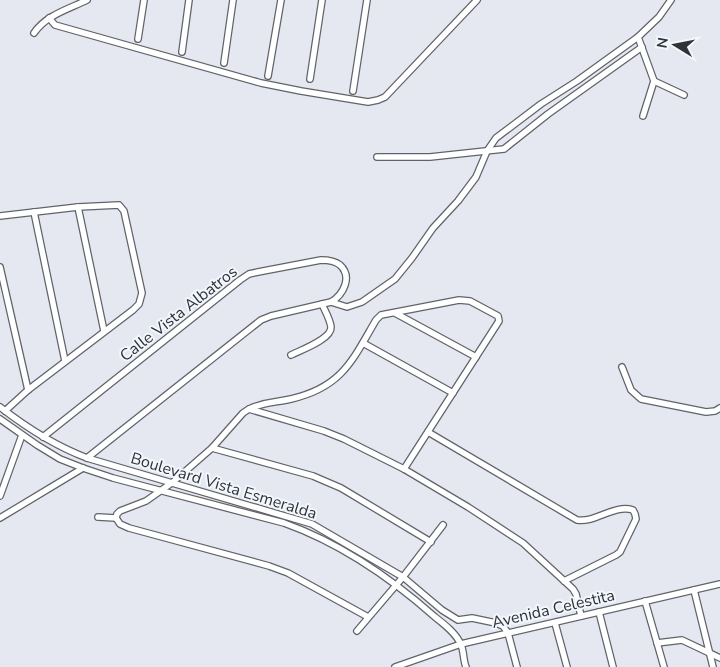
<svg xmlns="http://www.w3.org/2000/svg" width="720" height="667" viewBox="0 0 720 667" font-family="'Nunito Sans',sans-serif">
  <rect width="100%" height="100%" fill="#e5e8f0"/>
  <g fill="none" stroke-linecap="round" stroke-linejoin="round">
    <defs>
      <g id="minor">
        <polyline points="49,18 55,25 261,83 301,91 368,102 378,100 385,97 477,0"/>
        <path d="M34,33C46,15 69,9 87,0"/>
        <polyline points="638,37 654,81 684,95"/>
        <polyline points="138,39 144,0"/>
        <polyline points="182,52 189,0"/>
        <polyline points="224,63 233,0"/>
        <polyline points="268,76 281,0"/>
        <polyline points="310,79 322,0"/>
        <polyline points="353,91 367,0"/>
        <polyline points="643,116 654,81"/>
        <polyline points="377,157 430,157 504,149 548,114 642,47"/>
        <polyline points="78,207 104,331"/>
        <polyline points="34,212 65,361"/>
        <polyline points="0,216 78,207 119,205 124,211 142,293 139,304 133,310 28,390 5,411"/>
        <polyline points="0,267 28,390"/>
        <polyline points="331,302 347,307 362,302 395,279 412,258 433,228 458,201 476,177 487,151 496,138 541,104 577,81 638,37 659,17 671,0"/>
        <polyline points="395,313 476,357"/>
        <polyline points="363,343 453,393"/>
        <path d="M291,355C301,350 332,339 331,327C330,319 325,311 322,304"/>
        <polyline points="622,367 631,390 641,399 706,412 715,411 720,408"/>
        <path d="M0,407C27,428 55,446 87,458L312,524L403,577L442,610L458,620L472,618L496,623L503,626L508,633L517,667"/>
        <path d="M249,409C266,401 274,403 291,399C342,387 352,361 376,320L381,315L459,300L470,301L498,316L499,321L404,469"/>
        <path d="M0,419L37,445L60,459L83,468L113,478L284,523C340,543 391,578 435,617C444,624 457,634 461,645C464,651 463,660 466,667"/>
        <path d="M428,432L577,520C596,523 614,504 633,510L635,514L636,519L620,552L616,555L564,581"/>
        <path d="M43,437L240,280L249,274L258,272L321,260C328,260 335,261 340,265C353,277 343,295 331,302L271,316L261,320L87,458"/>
        <polyline points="212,448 313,476 341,488 431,542"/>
        <polyline points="0,496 22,435"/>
        <polyline points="98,517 116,518 117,514 120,511 146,501 173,482 212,448 243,413 249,409 324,431 344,439 404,469 468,507 523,543 573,589 576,594 581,616"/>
        <polyline points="0,518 83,468"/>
        <polyline points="116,518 120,524 129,528 269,566 288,573 368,617"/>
        <polyline points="694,590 713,667"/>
        <polyline points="645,601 664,667"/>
        <polyline points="599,612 613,667"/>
        <polyline points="555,623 567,667"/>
        <polyline points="357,631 403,577 443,525"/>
        <polyline points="657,643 682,640 720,658"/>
        <polyline points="395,667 461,644 720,584"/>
      </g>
    </defs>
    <use href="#minor" stroke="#60646a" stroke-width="8"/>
    <use href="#minor" stroke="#fff" stroke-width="5.5"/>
  </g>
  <g text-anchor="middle" stroke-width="4" stroke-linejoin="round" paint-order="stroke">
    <g font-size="16" fill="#313235" stroke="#f2f6fd">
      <text transform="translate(178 313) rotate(-38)" y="6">Calle Vista Albatros</text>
      <text transform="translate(224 485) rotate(17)" y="6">Boulevard Vista Esmeralda</text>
      <text transform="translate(553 608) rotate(-13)" y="6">Avenida Celestita</text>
    </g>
  </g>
  <g transform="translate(675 45) rotate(280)" stroke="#f2f6fd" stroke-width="4" paint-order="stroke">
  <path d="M0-4L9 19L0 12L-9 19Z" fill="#313235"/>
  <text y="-8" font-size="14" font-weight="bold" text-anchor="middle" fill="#313235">N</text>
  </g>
</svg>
